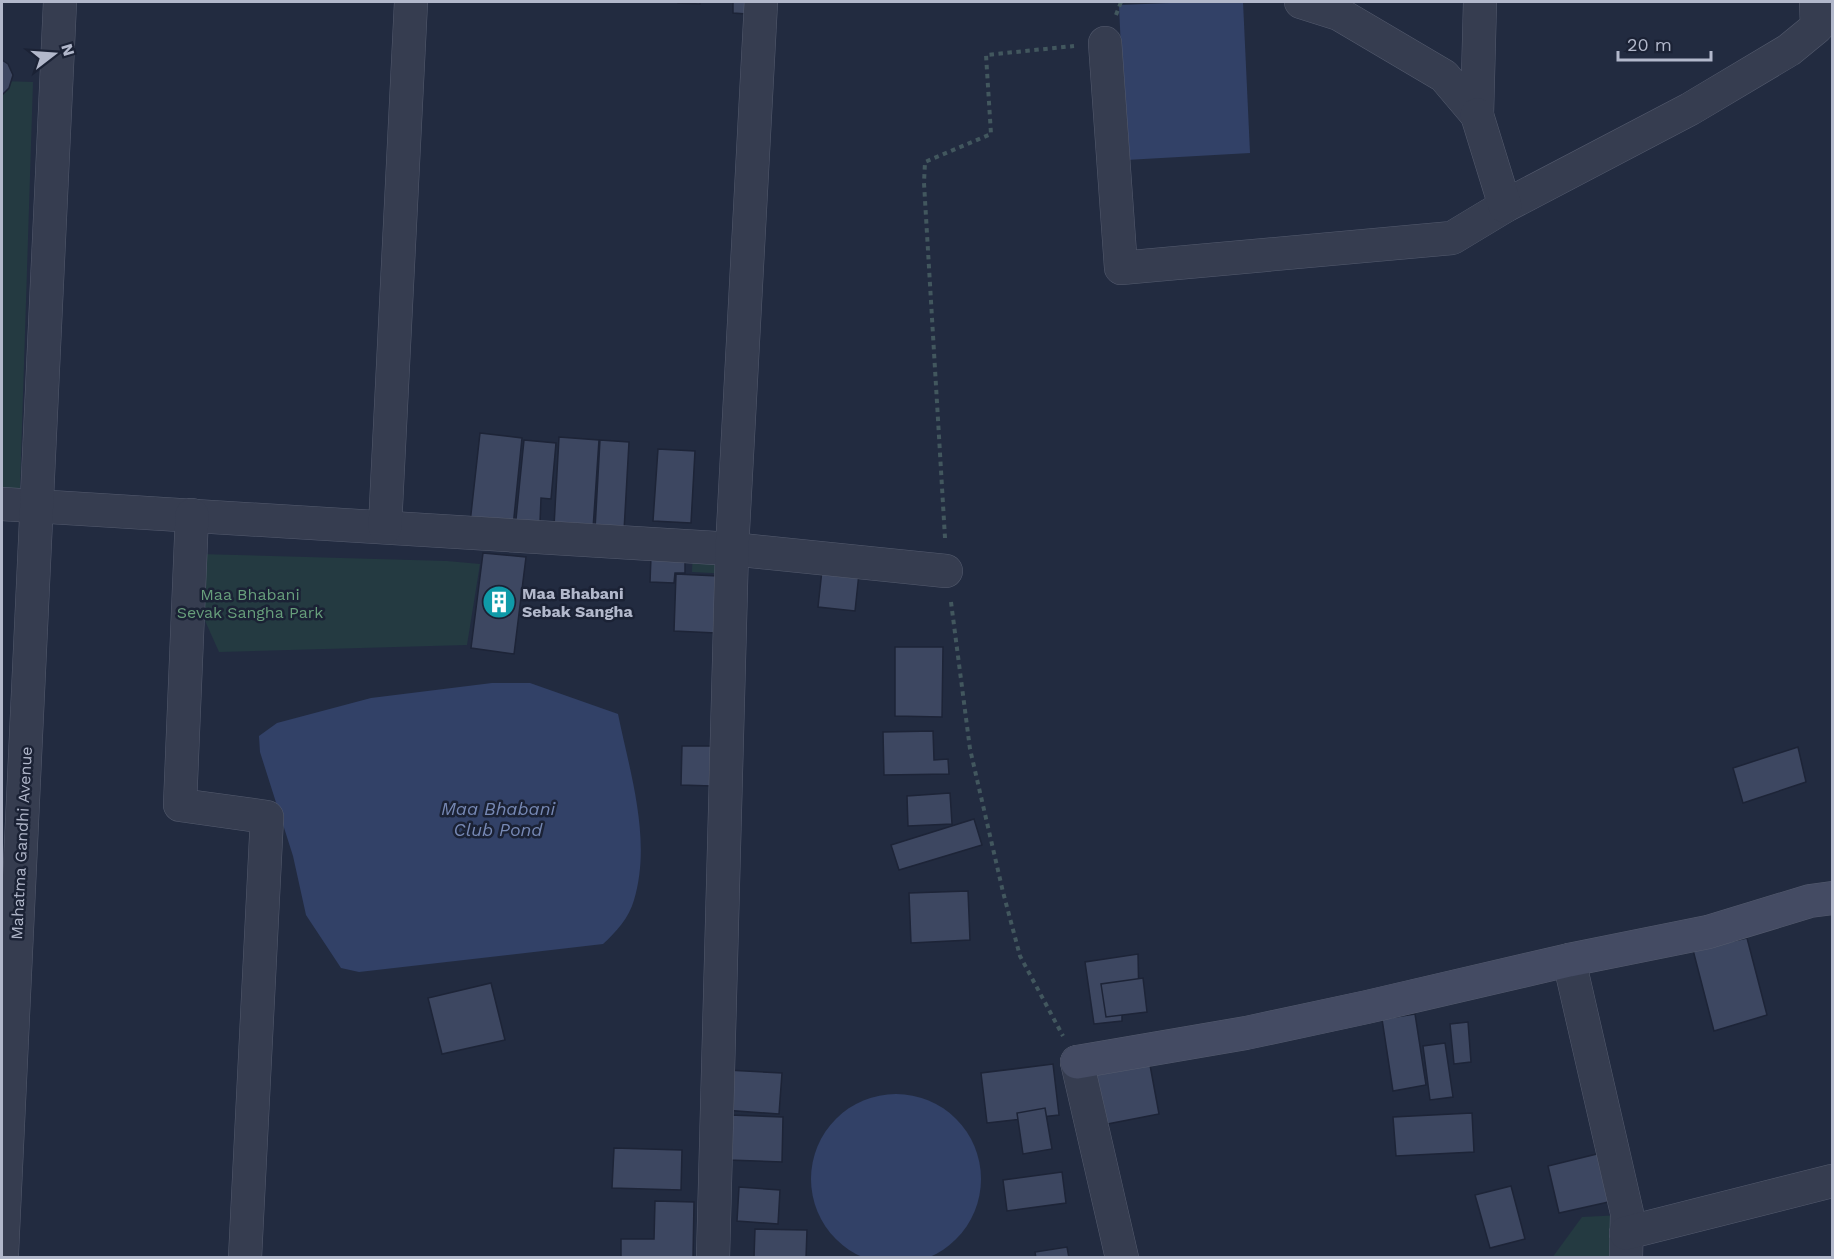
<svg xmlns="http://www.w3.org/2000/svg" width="1834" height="1259" viewBox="0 0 1834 1259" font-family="'Work Sans',sans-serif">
  <rect width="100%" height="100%" fill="#222b40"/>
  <g fill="#243a41">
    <polygon points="2,81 33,82 20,489 2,488"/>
    <polygon points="693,548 731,574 692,572"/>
    <polygon points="199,554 447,561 480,564 467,645 219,652 194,596"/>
    <polygon points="1622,1215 1622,1257 1552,1258 1582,1217"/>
  </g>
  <g fill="#324167">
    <polygon points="1196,2 1243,2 1250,153 1126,160 1119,5"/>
    <path d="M492,683H530L618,714C630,773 652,840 634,900C629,918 616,932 603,944L359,972L341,968L306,915L293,856L260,752L259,736L277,723L371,698Z"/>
    <circle cx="896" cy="1179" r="85"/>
  </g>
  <g fill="#3d4761" stroke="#1d2437" stroke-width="1.5">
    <polygon points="678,2 700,2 700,4 678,3"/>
    <polygon points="733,2 748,2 747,14 733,13"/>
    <polygon points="2,60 8,64 13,75 9,88 2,95"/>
    <polygon points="480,433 522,438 513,527 470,523"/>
    <polygon points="559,437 599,440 593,529 554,526"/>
    <polygon points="524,440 556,443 551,499 541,498 540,523 515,529"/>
    <polygon points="600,440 629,442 624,531 595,529"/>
    <polygon points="658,449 695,451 691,523 653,521"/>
    <polygon points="483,553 526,557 514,654 471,648"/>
    <polygon points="651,557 685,560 685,573 675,573 674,583 650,582"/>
    <polygon points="823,561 860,564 855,611 818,607"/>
    <polygon points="676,574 718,576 716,633 674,631"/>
    <polygon points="895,647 943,647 942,717 895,716"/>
    <polygon points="933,731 934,760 948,759 949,774 884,775 883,732"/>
    <polygon points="682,746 713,746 712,786 681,785"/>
    <polygon points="1798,747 1806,782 1743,803 1733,768"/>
    <polygon points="950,793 952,824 908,826 907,796"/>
    <polygon points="974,819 982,845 899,870 891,845"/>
    <polygon points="968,891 970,940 911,943 909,893"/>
    <polygon points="1747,938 1767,1015 1714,1031 1693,950"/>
    <polygon points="1138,954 1139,1002 1122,1003 1122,1021 1094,1024 1085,962"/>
    <polygon points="1143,978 1147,1012 1106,1017 1101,984"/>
    <polygon points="491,983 505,1040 442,1054 428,998"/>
    <polygon points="1415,1014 1426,1085 1393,1091 1382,1019"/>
    <polygon points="1468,1022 1471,1062 1454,1064 1450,1024"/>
    <polygon points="1445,1043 1453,1097 1430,1100 1423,1046"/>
    <polygon points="1053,1064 1059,1115 987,1123 981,1073"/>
    <polygon points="1150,1065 1159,1114 1097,1126 1088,1076"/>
    <polygon points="727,1070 782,1073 779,1114 724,1110"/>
    <polygon points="1045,1108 1052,1149 1023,1154 1017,1113"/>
    <polygon points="1472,1113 1474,1152 1396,1156 1393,1117"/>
    <polygon points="729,1115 783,1117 782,1162 728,1160"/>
    <polygon points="614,1148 682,1150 681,1190 612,1188"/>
    <polygon points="1601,1153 1613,1201 1559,1213 1548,1166"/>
    <polygon points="1062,1172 1066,1203 1007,1211 1003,1180"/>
    <polygon points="1511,1186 1525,1239 1490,1248 1475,1195"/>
    <polygon points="739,1187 780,1190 778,1224 737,1221"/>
    <polygon points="655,1201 694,1202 693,1258 621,1258 621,1239 654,1239"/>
    <polygon points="755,1229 807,1230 806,1258 754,1258"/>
    <polygon points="1067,1247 1069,1258 1036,1258 1035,1252"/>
  </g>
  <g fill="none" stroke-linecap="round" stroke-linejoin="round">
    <defs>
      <g id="minor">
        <polyline points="1301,2 1339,14 1444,76 1477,115 1480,2"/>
        <polyline points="1105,43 1121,268 1452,238 1505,206 1690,109 1789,50 1817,27 1816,2"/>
        <polyline points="1477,115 1505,206"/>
        <polyline points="2,504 732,549 946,571"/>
        <polyline points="192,515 180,805 267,817 245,1258"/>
        <polyline points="385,527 411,2"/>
        <polyline points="1569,960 1627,1213 1626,1258"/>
        <polyline points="1077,1062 1122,1258"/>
        <polyline points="1626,1233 1832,1181"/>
        <polyline points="2,1253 60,2"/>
        <polyline points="713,1258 732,549 761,2"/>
      </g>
      <polyline id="secondary" points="1077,1062 1246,1033 1367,1007 1569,960 1708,932 1810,901 1832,898"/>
    </defs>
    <use href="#minor" stroke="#545b6e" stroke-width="34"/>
    <use href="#secondary" stroke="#545b6e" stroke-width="34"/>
    <g stroke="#42575e" stroke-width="4" stroke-dasharray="4.5 4.5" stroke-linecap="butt">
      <polyline points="1116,15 1121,2"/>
      <polyline points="945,538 924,183 925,162 991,134 986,55 1074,46"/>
      <polyline points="951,602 970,749 1003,892 1020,956 1063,1036"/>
    </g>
    <use href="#minor" stroke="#363d50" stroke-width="33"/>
    <use href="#secondary" stroke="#444b63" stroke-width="33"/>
  </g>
  <defs>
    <symbol id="building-disc" viewBox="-11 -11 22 22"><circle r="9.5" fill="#0f9aa8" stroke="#1b2235"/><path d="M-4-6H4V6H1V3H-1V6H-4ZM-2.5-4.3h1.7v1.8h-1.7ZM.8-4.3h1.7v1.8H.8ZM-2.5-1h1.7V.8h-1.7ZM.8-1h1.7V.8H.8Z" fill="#fff"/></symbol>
  </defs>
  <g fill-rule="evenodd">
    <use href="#building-disc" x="480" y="583" width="38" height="38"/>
  </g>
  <g text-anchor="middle" stroke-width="5" stroke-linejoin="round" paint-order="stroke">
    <g font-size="16" font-weight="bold" fill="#b2b8cb" stroke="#1b2235" text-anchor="start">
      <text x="522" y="599">Maa Bhabani<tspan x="522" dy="18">Sebak Sangha</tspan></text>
    </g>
    <g font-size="16" fill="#679e7b" stroke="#1b2235">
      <text x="250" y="600">Maa Bhabani<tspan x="250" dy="18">Sevak Sangha Park</tspan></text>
    </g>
    <g font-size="16" fill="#b2b8cb" stroke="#1b2235">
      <text transform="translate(21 843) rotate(-87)" y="6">Mahatma Gandhi Avenue</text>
    </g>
    <g font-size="18" font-style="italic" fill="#7789b5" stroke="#1b2235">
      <text x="498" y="815">Maa Bhabani<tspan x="498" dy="21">Club Pond</tspan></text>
    </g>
  </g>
  <rect width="1834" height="1259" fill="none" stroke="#b2b8cb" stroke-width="6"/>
  <g transform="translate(54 54) rotate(73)" stroke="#1b2235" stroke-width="4.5" paint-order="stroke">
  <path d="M0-4.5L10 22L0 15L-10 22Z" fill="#b2b8cb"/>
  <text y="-9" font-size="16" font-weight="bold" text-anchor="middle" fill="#b2b8cb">N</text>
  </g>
  <path d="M1618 51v9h93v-9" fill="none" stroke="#b2b8cb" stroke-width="3"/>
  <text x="1627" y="51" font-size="18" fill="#b2b8cb" stroke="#1b2235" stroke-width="4.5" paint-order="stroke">20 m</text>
</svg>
